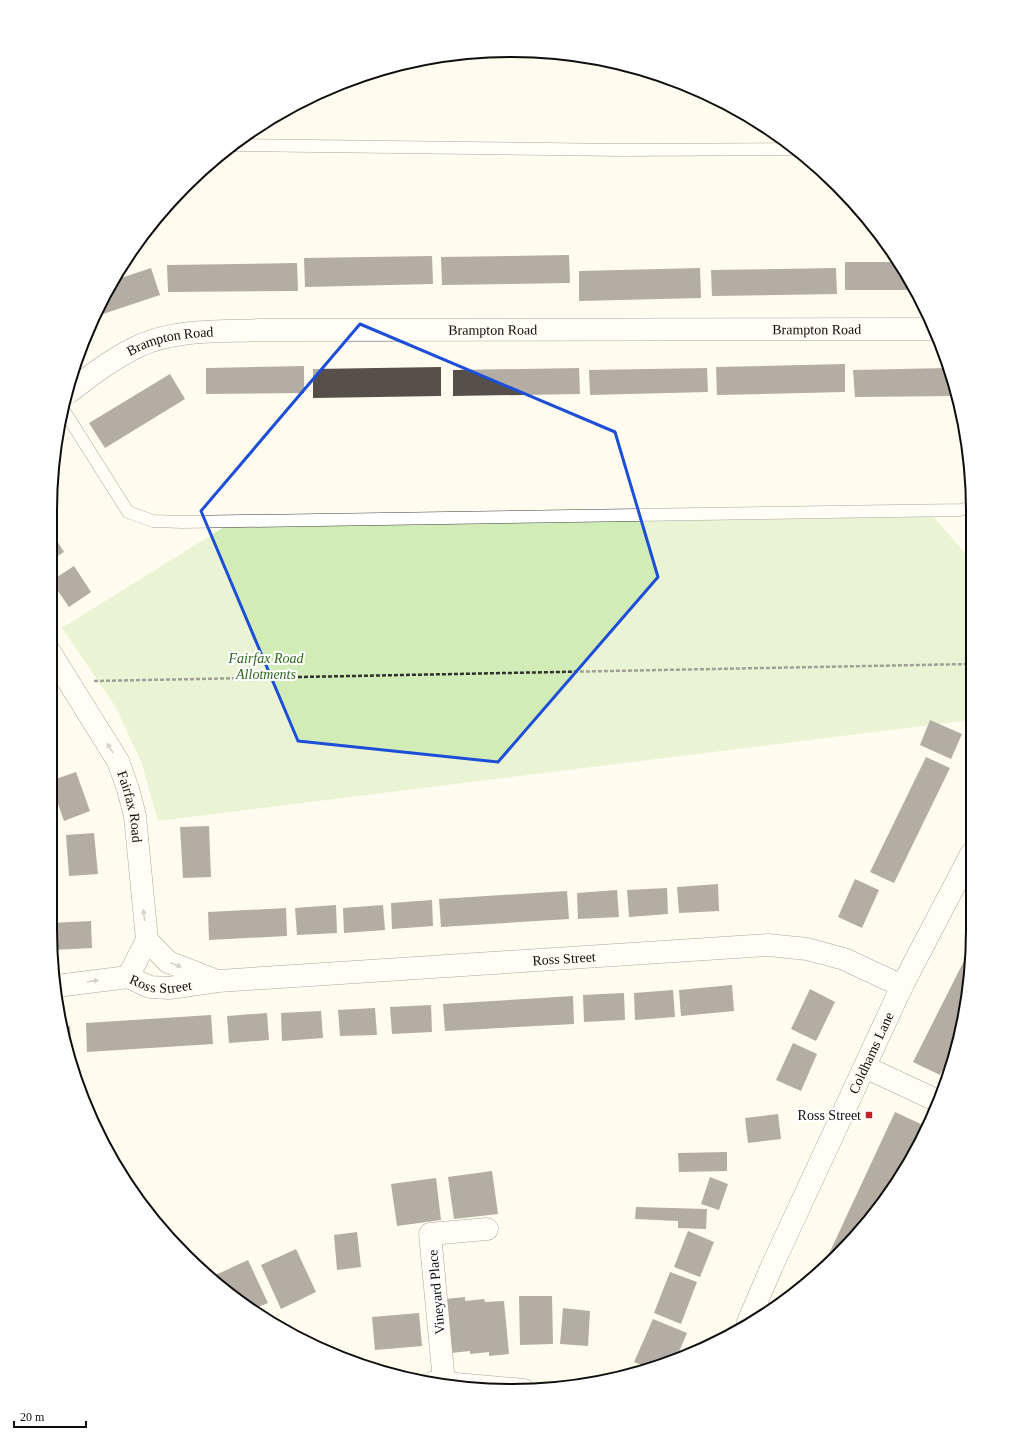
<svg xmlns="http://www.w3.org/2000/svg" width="1023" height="1441" viewBox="0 0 1023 1441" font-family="Georgia,serif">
  <rect width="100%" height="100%" fill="#fffcef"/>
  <polygon fill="#d1ecb6" points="933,516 970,559 971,720 158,821 141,761 115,706 62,628 224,527"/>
  <g fill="#574f49">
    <polygon points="569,255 570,283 442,285 441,257"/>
    <polygon points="432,256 433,284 305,287 304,258"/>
    <polygon points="845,262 895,262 914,290 845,290"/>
    <polygon points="297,263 298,291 168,292 167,265"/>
    <polygon points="151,268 160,295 94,317 112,281"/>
    <polygon points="700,268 701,298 579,301 579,271"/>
    <polygon points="836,268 837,294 712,296 711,270"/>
    <polygon points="845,364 845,392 717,395 716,367"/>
    <polygon points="304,366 304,393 206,394 206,368"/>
    <polygon points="441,367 441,396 313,398 313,369"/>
    <polygon points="579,368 580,394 453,396 453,370"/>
    <polygon points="707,368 708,392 590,395 589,370"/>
    <polygon points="948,368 958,396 855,397 853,370"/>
    <polygon points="170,374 185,399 105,448 89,423"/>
    <polygon points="50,530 64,552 50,561"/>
    <polygon points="74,566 91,592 69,607 51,581"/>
    <polygon points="930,720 962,734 951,759 920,745"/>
    <polygon points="50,755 57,766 50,771"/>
    <polygon points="926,757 950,768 894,883 870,872"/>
    <polygon points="76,772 90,811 64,821 50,781"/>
    <polygon points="209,826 211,877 183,878 180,827"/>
    <polygon points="94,833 98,874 69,876 66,835"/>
    <polygon points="855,879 879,890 862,928 838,917"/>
    <polygon points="718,884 719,911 679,913 677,887"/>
    <polygon points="667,888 668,914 629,917 627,890"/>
    <polygon points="617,890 619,917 578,919 577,893"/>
    <polygon points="567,891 569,919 441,927 439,899"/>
    <polygon points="432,900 433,926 392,929 391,903"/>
    <polygon points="336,905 337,933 297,935 295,908"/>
    <polygon points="383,905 385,930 344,933 343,908"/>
    <polygon points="286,908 287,936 209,940 208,912"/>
    <polygon points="91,921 92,948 53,950 50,923"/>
    <polygon points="972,945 972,959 959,1037 940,1075 913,1062"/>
    <polygon points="732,985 734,1011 681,1016 679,990"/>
    <polygon points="810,989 835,1002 816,1041 791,1029"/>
    <polygon points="673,990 675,1017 635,1020 634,993"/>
    <polygon points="624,993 625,1020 584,1022 583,995"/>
    <polygon points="573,996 574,1024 445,1031 443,1004"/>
    <polygon points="431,1005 432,1032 392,1034 390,1007"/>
    <polygon points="375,1008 377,1035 340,1036 338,1010"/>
    <polygon points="321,1011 323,1038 282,1041 281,1013"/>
    <polygon points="267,1013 269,1040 229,1043 227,1016"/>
    <polygon points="211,1015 213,1044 87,1052 86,1023"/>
    <polygon points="63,1026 70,1026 72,1053 67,1053 66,1049"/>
    <polygon points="793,1043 817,1054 801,1091 776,1080"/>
    <polygon points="895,1112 925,1126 910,1159 878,1210 821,1271"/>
    <polygon points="778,1114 781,1139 748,1143 745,1118"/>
    <polygon points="727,1152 727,1171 679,1172 678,1153"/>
    <polygon points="492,1171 498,1214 454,1219 448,1177"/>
    <polygon points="710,1177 728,1184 719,1210 701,1204"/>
    <polygon points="436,1178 441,1220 397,1226 391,1184"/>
    <polygon points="636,1207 707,1209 706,1229 678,1228 678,1221 635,1219"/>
    <polygon points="688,1231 714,1242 700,1277 674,1267"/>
    <polygon points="357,1232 361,1267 337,1270 334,1235"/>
    <polygon points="296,1249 316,1292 281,1309 261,1265"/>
    <polygon points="248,1260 268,1303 251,1310 209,1278"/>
    <polygon points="670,1272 697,1282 681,1324 654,1313"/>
    <polygon points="519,1296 552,1296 553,1344 520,1345"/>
    <polygon points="465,1297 465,1301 484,1299 485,1302 504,1301 509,1354 489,1356 489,1352 470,1354 470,1351 451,1353 446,1299"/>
    <polygon points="563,1308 590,1311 588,1346 560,1344"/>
    <polygon points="419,1313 422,1346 375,1350 372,1317"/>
    <polygon points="653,1319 687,1333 677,1357 646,1367 634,1362"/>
  </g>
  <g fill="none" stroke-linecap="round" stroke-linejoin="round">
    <defs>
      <g id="service">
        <polyline points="235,145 620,150 796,149"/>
        <polyline points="63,409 128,512 153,521 182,522 960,510 969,508"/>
      </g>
      <g id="minor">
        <path id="s1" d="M68,393C90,376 113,358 139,346C174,329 221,332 259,330L934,329"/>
        <path id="s2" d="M50,652L118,761L128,789L135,816L147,940L128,977"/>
        <polyline points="147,940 168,962 217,981"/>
        <path id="s3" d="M57,986L128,977L150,987L169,988L218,981L768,945L807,949L844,959L902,986"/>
        <polyline points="865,1067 938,1101"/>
        <polyline points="434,1382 524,1390"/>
        <polyline points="444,1382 430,1234 487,1229"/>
      </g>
      <g id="tertiary">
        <path id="s4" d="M748,1322L772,1266L902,986L971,854"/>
      </g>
    </defs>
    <use href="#service" stroke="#414141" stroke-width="13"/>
    <use href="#minor" stroke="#414141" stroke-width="23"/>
    <use href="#tertiary" stroke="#414141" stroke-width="23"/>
    <polyline stroke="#303030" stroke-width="2.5" stroke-dasharray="4 2" stroke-linecap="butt" points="94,681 970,664"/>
    <use href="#service" stroke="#fff" stroke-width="12"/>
    <use href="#minor" stroke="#fff" stroke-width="22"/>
    <use href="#tertiary" stroke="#fff" stroke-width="22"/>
  </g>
  <defs><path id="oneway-solid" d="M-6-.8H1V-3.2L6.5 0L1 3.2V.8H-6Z"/></defs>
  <g fill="#9f9f9f">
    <use href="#oneway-solid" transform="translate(110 748) rotate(-122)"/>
    <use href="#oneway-solid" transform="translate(144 915) rotate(-96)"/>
    <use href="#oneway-solid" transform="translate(176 965) rotate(21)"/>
    <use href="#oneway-solid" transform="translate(93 981) rotate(-7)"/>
  </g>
  <path d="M0 0H1023V1441H0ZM360,324L615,432L658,577L498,762L298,741L201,511Z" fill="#fffcef" fill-opacity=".55" fill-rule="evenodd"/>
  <path fill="none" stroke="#1d4ed8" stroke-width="3" stroke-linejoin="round" d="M360,324L615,432L658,577L498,762L298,741L201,511Z"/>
  <rect fill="#c61e25" stroke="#fff" stroke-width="1.5" x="865" y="1111" width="8" height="8" rx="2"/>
  <g text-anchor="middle" stroke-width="4" stroke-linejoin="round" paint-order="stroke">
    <g font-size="14" fill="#0e0e0e" stroke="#fff">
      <text dy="5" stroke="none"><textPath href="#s1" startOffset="765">Brampton Road</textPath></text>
      <text dy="5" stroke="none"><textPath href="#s1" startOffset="441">Brampton Road</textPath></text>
      <text dy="5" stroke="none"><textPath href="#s1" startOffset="117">Brampton Road</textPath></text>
      <text dy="5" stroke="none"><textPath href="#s2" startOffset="176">Fairfax Road</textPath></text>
      <text dy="5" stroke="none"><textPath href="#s3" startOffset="511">Ross Street</textPath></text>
      <text dy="5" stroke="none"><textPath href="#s3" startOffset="106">Ross Street</textPath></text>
      <text dy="5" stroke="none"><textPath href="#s4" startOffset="296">Coldhams Lane</textPath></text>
      <text transform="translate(436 1292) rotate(-95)" y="5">Vineyard Place</text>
    </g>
    <g font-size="14" font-style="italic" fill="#2a691a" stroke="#fff">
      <text x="266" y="663">Fairfax Road<tspan x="266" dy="16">Allotments</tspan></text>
    </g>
    <g font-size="14" fill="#0e0e0e" stroke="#fff" text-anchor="end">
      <text x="861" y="1120">Ross Street</text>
    </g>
  </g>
  <path d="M0 0H1023V1441H0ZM511 57H512A454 454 0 0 1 966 511V930A454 454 0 0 1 512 1384H511A454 454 0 0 1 57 930V511A454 454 0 0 1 511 57Z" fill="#fff" fill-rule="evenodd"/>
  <path fill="none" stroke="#0e0e0e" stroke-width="2" d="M511 57H512A454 454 0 0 1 966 511V930A454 454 0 0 1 512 1384H511A454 454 0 0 1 57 930V511A454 454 0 0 1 511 57Z"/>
  <path d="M14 1421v6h72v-6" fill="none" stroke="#0e0e0e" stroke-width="2"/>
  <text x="20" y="1421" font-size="12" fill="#0e0e0e" stroke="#ffffff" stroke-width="3" paint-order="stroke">20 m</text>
</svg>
